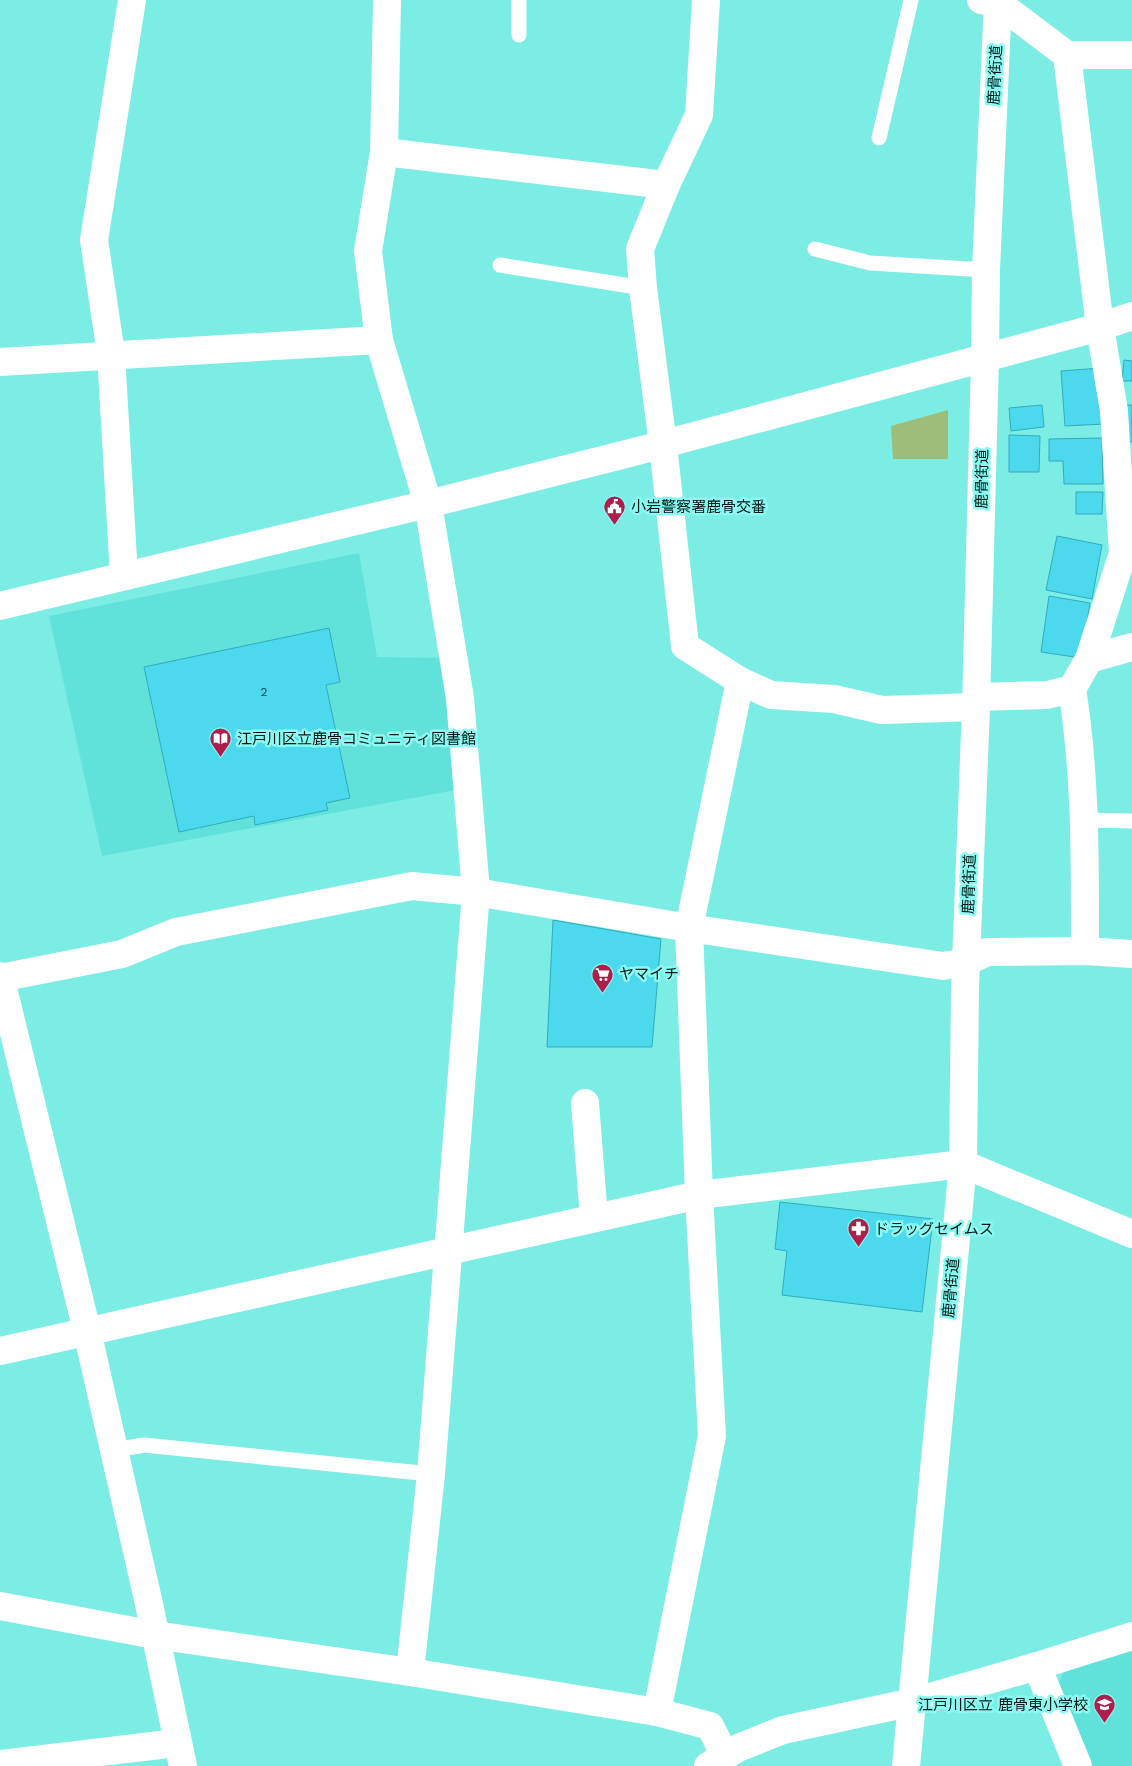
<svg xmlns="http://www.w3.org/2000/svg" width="1132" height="1766" viewBox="0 0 1132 1766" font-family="'Work Sans','Noto Sans JP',sans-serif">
  <rect width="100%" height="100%" fill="#7bede5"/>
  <g fill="#60e2da">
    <polygon points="359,553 377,657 441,658 456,790 102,856 49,616"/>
    <polygon points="1132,1648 1132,1766 1092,1766 1059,1682 1064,1672"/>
  </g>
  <polygon fill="#9dbe79" points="948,410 948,459 893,459 891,426"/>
  <g fill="#4cd8ed" stroke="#32abbc">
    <polygon points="1124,360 1132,361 1132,381 1122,381"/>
    <polygon points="1101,368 1104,424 1065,426 1061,371"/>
    <polygon points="1042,405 1044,427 1011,431 1009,408"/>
    <rect x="1122" y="405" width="10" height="37"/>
    <polygon points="1009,435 1040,436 1039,472 1009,472"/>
    <polygon points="1102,438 1103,484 1064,484 1063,461 1049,461 1049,439"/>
    <polygon points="1076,492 1103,492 1102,514 1076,514"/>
    <polygon points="1057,536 1102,545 1092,599 1046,590"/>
    <polygon points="1049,596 1090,603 1081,658 1041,652"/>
    <polygon points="329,628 340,682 326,685 350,798 326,803 328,810 255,825 254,816 179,832 144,667"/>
    <polygon points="553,920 661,939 652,1047 547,1047"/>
    <polygon points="780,1202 933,1219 922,1312 782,1295 787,1251 775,1249"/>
  </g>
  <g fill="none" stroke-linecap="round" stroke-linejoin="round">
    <g stroke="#fff" stroke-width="15">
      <polyline points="519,0 519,35"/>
      <polyline points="879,138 911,0"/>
      <polyline points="815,249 870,263 986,270"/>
      <polyline points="500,265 643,288"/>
      <polyline points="1085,820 1132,821"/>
      <polyline points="115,1450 144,1445 431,1474"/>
    </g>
    <g stroke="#fff" stroke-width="28">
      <polyline points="387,0 384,152 368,251 379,340 428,504 460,698 476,892 431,1474 410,1672"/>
      <polyline points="706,0 699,115 666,185 640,249 643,288 663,445 685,646 740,681 771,695 834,699 882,710 976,707"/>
      <polyline points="981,0 998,3 1067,55 1132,55"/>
      <polyline points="1067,55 1100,327 1114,411 1123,553 1089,659"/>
      <polyline points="384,152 666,185"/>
      <polyline points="0,362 379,340"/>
      <polyline points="124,576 111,354 94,240 132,0"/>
      <path d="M1072,689C1086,776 1085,863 1085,951"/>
      <polyline points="976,697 1047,695 1072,689 1089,659 1132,647"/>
      <polyline points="0,978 122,954 176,932 412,886 476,892 689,928 943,966 966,962 987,952 1085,951 1132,954"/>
      <polyline points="585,1103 594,1218"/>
      <polyline points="0,1351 699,1195 963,1164 1132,1234"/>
      <polyline points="0,1606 155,1635 410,1672 657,1712 710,1726 725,1756"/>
      <polyline points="1037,1666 1078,1766"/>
      <polyline points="657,1712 712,1436 699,1195 689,928 740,681"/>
      <polyline points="0,1764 177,1743"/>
      <polyline points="708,1766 738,1748 783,1730 913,1702 1037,1666 1132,1636"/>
    </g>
    <g stroke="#fff" stroke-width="28">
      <polyline points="0,606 428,504 634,452 1100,327 1132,316"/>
      <polyline points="0,976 87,1331 149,1604 183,1766"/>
      <polyline points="906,1766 963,1164 965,988 976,707 985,358 986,270 998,0"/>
    </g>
  </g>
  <defs>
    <symbol id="civic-pin" viewBox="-11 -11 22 30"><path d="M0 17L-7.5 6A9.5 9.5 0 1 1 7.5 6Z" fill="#af1d4b" stroke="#89fbf2"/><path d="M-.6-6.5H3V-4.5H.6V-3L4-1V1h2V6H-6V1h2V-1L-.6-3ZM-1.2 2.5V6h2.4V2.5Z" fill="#fff"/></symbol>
    <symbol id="library-pin" viewBox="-11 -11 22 30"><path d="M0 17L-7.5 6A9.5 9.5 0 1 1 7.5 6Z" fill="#af1d4b" stroke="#89fbf2"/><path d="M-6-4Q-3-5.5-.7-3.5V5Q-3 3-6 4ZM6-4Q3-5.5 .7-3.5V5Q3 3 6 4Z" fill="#fff"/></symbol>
    <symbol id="supermarket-pin" viewBox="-11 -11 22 30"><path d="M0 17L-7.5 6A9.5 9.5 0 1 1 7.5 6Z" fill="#af1d4b" stroke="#89fbf2"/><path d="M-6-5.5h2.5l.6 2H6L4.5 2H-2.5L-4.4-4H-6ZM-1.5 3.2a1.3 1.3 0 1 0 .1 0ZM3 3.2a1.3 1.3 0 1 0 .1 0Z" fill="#fff"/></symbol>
    <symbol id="pharmacy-pin" viewBox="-11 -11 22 30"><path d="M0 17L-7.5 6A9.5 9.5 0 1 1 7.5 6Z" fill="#af1d4b" stroke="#89fbf2"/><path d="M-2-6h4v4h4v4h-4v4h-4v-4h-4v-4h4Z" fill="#fff"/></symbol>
    <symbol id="school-pin" viewBox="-11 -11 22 30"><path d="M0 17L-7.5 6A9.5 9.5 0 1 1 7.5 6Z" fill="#af1d4b" stroke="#89fbf2"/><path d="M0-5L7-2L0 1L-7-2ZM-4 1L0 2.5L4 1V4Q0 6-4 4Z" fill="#fff"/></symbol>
  </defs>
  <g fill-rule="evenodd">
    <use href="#civic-pin" x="602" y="494" width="25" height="34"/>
    <use href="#library-pin" x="208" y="726" width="25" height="34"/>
    <use href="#supermarket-pin" x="590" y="962" width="25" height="34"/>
    <use href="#pharmacy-pin" x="846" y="1216" width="25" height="34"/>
    <use href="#school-pin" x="1092" y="1692" width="25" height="34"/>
  </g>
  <g text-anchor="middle" stroke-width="5" stroke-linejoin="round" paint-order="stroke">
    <g font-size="12" fill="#13474b">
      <text x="264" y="696">2</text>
    </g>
    <g font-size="15" fill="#001715" stroke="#89fbf2">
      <text transform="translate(995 75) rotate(-87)" y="5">鹿骨街道</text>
      <text transform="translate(982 479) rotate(-89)" y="5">鹿骨街道</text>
      <text transform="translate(969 884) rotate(-88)" y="5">鹿骨街道</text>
      <text transform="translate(951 1288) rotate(-85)" y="5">鹿骨街道</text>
    </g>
    <g font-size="15" fill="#001715" stroke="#89fbf2" text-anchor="start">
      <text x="631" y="512">小岩警察署鹿骨交番</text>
      <text x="237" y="744">江戸川区立鹿骨コミュニティ図書館</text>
      <text x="619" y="979">ヤマイチ</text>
      <text x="874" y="1234">ドラッグセイムス</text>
      <text x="1088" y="1710" text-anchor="end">江戸川区立 鹿骨東小学校</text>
    </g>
  </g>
</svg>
